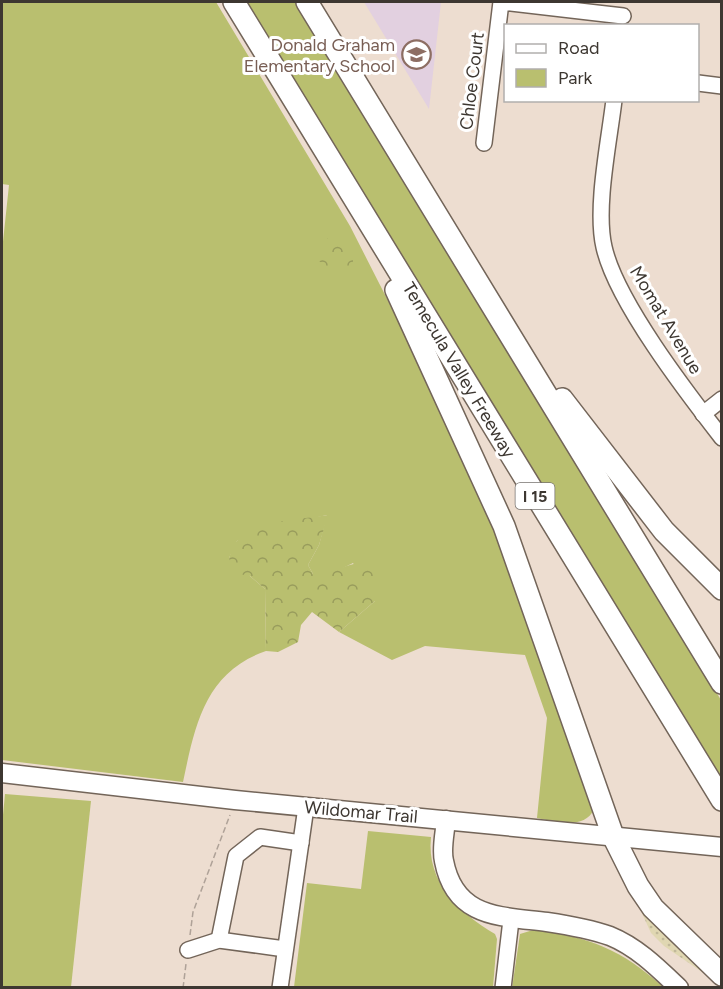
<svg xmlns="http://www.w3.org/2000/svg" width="723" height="989" viewBox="0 0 723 989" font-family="Figtree,sans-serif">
  <defs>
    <pattern id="forest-crowns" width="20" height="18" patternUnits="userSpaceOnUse" patternTransform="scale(1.5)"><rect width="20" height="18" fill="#b9bf6f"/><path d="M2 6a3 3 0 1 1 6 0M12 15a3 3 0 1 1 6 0" fill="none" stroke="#989c5c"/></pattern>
    <pattern id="sand-dots" width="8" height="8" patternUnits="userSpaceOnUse" patternTransform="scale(1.5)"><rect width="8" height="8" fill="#e0d7b2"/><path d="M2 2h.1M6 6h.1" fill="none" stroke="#c1b99a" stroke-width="1.8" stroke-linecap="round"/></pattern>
  </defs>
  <rect width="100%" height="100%" fill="#edddd0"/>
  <polygon fill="#e2d0e0" points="364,2 441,2 429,109"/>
  <g fill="#b9bf6f">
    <path d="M2,2H216L350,226L439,401L494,519L594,809C585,830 556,822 537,818L547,718L525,655L425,646L392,660L339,632L375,601L353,563L329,575L313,574L308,565L319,545L327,515L255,531L237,541L229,558L265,589L266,651C205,672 195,725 183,782L2,760V251L9,185L2,184Z"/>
    <polygon points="245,2 297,2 721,700 721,781"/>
    <polygon points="5,794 91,801 71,987 2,987 2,825"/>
    <path d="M368,831L431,837C426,883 460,913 495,934L497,939L493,987H294L307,883L361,889Z"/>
    <path d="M533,930C589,936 622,950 663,987L512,988L520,934Z"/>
  </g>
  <g fill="url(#forest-crowns)">
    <polygon points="328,238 342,240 353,250 353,265 345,273 334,272 319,261 323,243"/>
    <path d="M328,515L319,545L308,565L313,574C339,575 351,556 376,566L375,601L339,632L312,612L301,625L298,642L278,652L266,651L265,589L250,576L234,573L229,558C231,553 233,544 237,541C259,519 300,520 328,515Z"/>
  </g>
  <polygon fill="url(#sand-dots)" points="635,898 721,985 664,946 651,933"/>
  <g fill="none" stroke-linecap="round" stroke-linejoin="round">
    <defs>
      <g id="minor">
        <polyline points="698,83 722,86"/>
        <path d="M614,100C609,142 595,208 604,247C616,301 687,393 722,438"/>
        <polyline points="484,143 501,2 623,16"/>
        <polyline points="703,414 722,399"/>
        <polyline points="219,940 236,856 260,837 301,843"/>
        <polyline points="188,950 219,940 285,949"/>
        <polyline points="280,988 306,807"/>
        <polyline points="503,988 511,920"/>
      </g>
      <g id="major">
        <polyline points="2,773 235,800 722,847"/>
        <path d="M446,820C445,833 441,849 444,861C455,919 501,916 547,922C567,925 590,929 610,936C637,947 658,968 679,988"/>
      </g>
      <g id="highway">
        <polyline points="234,2 722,800"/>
        <polyline points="307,2 722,683"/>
        <polyline points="396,290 504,526 613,836 638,886 653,908 722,975"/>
        <polyline points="562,399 664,531 722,589"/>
      </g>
    </defs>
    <use href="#minor" stroke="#736559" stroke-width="18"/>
    <use href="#major" stroke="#736559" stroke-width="21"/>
    <use href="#highway" stroke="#736559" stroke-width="24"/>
    <g stroke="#afa298" stroke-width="1.5" stroke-dasharray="6 3" stroke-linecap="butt">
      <polyline points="190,935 193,912 230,815"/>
      <polyline points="183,988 186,964"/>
    </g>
    <use href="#minor" stroke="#fff" stroke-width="15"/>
    <use href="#major" stroke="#fff" stroke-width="18"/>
    <use href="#highway" stroke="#fff" stroke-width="21"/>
  </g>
  <defs>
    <symbol id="school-ring" viewBox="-11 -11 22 22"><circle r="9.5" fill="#fff" stroke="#8d6e63" stroke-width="1.5"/><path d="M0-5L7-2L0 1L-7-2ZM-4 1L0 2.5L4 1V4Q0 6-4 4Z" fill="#8d6e63"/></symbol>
  </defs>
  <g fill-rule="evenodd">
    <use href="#school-ring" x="400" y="38" width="33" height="33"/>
  </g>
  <g text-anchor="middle" stroke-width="6" stroke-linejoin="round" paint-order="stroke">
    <rect fill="#fff" stroke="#77736f" stroke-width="1.5" x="515.5" y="483" width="39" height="26" rx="4.5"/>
    <g font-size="16" font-weight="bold" fill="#3d3731">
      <text x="535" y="502">I 15</text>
    </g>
    <g font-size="18" fill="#785e54" stroke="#fff" text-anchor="end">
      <text x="395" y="51">Donald Graham<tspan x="395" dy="21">Elementary School</tspan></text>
    </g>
    <g font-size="18" fill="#3d3731" stroke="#fff">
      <text transform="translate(472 81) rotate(-83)" y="6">Chloe Court</text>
      <text transform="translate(666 320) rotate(59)" y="6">Momat Avenue</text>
      <text transform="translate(459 370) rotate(59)" y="6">Temecula Valley Freeway</text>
      <text transform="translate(361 812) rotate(5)" y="6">Wildomar Trail</text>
    </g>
  </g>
  <rect width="723" height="989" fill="none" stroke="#3d3731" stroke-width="6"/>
  <rect x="504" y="24" width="195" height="78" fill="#ffffff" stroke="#b1afad" stroke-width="1.5"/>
  <rect x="516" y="44" width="30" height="9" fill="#ffffff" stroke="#b1afad" stroke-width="1.5"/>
  <text x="558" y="54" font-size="18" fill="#3d3731">Road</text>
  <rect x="516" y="69" width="30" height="18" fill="#b9bf6f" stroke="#b1afad" stroke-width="1.5"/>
  <text x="558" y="84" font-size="18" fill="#3d3731">Park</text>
</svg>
